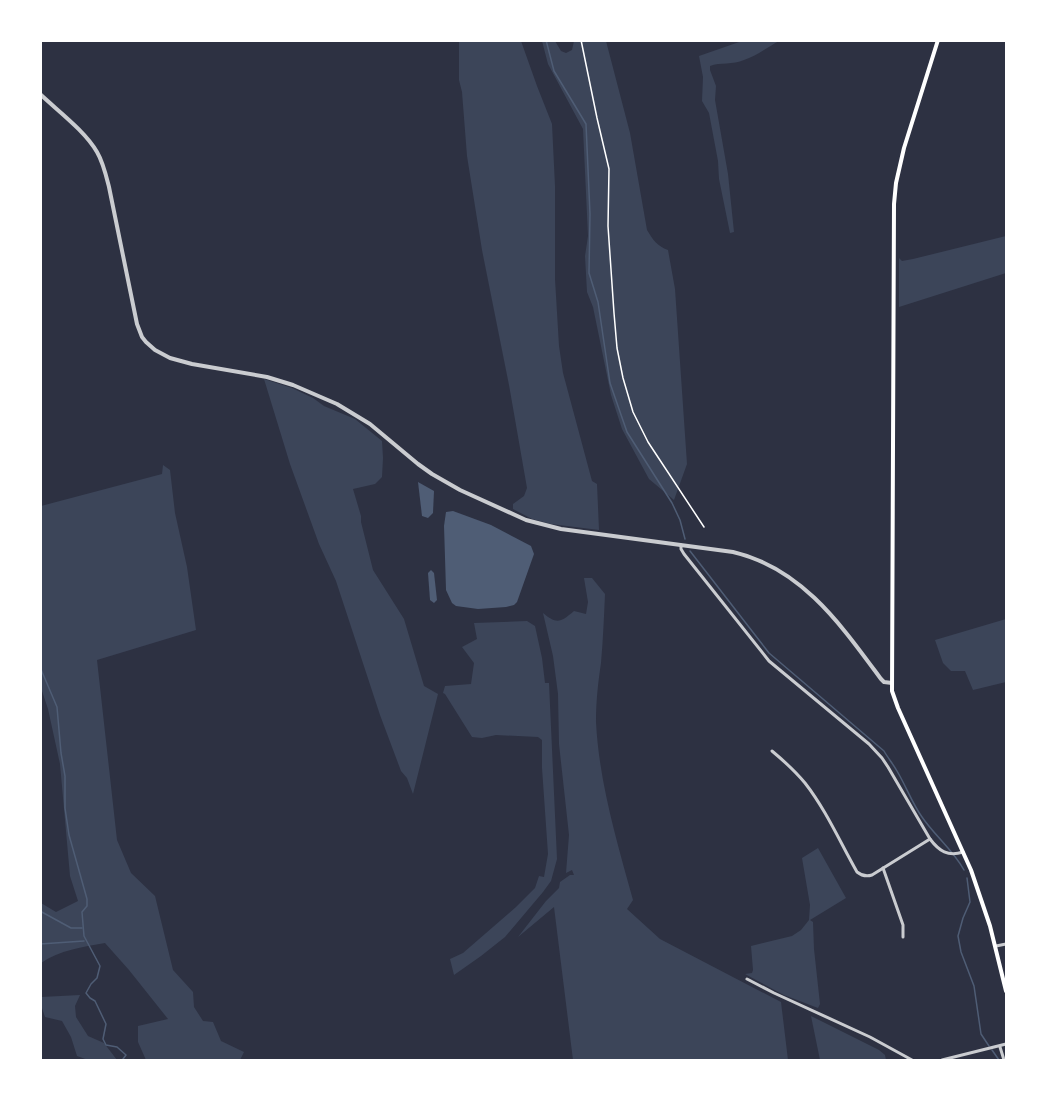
<svg xmlns="http://www.w3.org/2000/svg" width="1047" height="1101" viewBox="0 0 1047 1101" font-family="Commissioner,sans-serif">
  <rect width="100%" height="100%" fill="#2d3142"/>
  <g fill="#3c4559">
    <path d="M745,40L779,41C768,47 756,56 744,60C733,65 720,62 710,66V70L716,86L715,100L728,174L734,232L730,233L719,179L718,161L709,113L702,101L703,77L699,56Z"/>
    <polygon points="459,41 521,41 537,86 552,124 555,186 555,279 559,346 563,373 592,481 597,484 599,530 551,524 532,519 513,509 513,504 524,496 527,488 509,385 482,250 467,156 462,92 459,80"/>
    <path d="M542,41H555L561,51L566,53L572,50L574,41H606L630,133L647,230C653,240 657,246 668,250L675,289L687,464L674,500L649,479L622,429L611,395L593,307L587,292L585,256L588,236L583,129L548,64Z"/>
    <polygon points="1006,236 1006,273 899,307 899,258 902,261 913,259"/>
    <polygon points="264,379 292,388 313,398 324,406 355,419 382,441 383,458 382,477 375,484 353,489 361,516 361,522 373,570 404,619 424,686 438,694 413,794 407,778 401,771 380,715 336,581 319,544 290,464"/>
    <path d="M163,465L170,470L175,513L187,567L196,630L97,660L117,840L131,873L155,896L173,970L193,992L194,1007L203,1021L213,1022L221,1041L244,1052L240,1060H146L138,1042V1026L168,1019L129,970L105,943C82,947 60,950 41,963V903L56,912L78,901L70,876L60,764L48,709L41,688V506L162,474Z"/>
    <path d="M584,578H592L605,594C604,617 603,640 601,663C598,683 596,701 596,722C599,782 617,842 633,900L627,909L660,939L781,1002L788,1060H573L554,907L518,937L546,901L559,888L560,882L570,875H574L572,870L566,873L569,835L559,744L558,694L553,656L543,613C557,625 561,622 574,611L586,614L588,602Z"/>
    <polygon points="1006,619 1006,682 973,690 965,671 951,671 943,663 935,640"/>
    <polygon points="527,621 535,626 542,658 545,683 549,683 557,859 551,881 543,892 505,937 481,956 454,975 450,959 463,953 516,907 535,888 539,876 544,877 548,854 542,768 542,740 538,737 496,735 482,738 472,737 445,694 443,693 445,686 471,684 474,663 462,647 477,639 474,623"/>
    <polygon points="818,848 846,898 810,920 813,922 814,949 820,1004 818,1008 784,995 745,974 752,973 753,970 751,946 792,936 801,930 809,920 810,905 802,858"/>
    <polygon points="80,995 75,1006 76,1017 88,1036 104,1043 117,1060 88,1060 77,1056 71,1037 62,1021 45,1017 41,1005 41,997"/>
    <polygon points="811,1016 879,1050 885,1055 886,1060 820,1060"/>
  </g>
  <g fill="#4f5d75">
    <polygon points="418,482 434,491 433,513 428,518 422,516"/>
    <polygon points="453,511 491,525 531,546 534,554 517,602 514,605 506,607 478,609 456,606 452,603 446,590 444,526 446,512"/>
    <polygon points="431,570 434,573 437,600 434,603 430,600 428,573"/>
  </g>
  <g fill="none" stroke-linecap="round" stroke-linejoin="round">
    <g stroke="#4f5d75" stroke-width="1.5">
      <polyline points="546,40 554,71 586,124 590,214 589,273 598,302 610,383 627,432 672,503 680,520 685,539"/>
      <path d="M690,551L769,653L884,751C888,758 893,764 897,771C906,786 912,803 922,817C935,836 953,850 964,870"/>
      <polyline points="40,667 57,707 61,753 65,776 65,808 69,835 87,899 87,906 82,912 84,936 100,966 97,978 91,984 86,993 90,998 95,1001 106,1024 103,1039 106,1045 117,1047 126,1055 123,1059 124,1060"/>
      <polyline points="967,878 970,902 963,918 958,936 961,952 974,986 981,1034 989,1046"/>
      <polyline points="40,911 71,928 82,928"/>
      <polyline points="40,944 84,941"/>
      <polyline points="992,1050 999,1060"/>
    </g>
    <polyline stroke="#fff" stroke-width="1.5" points="581,40 597,118 609,169 608,226 614,313 617,348 623,378 633,412 648,442 704,527"/>
    <g stroke="#caccd0" stroke-width="3">
      <path d="M681,545V549L684,554L769,661L869,744L882,758L888,767L930,839C939,851 948,857 963,852"/>
      <path d="M772,751C784,761 795,771 805,783C826,810 840,842 857,872C862,876 866,877 872,875L930,839"/>
      <polyline points="883,868 903,925 903,937"/>
      <polyline points="996,946 1006,944"/>
      <polyline points="747,979 774,993 870,1037 912,1060"/>
      <polyline points="1000,1047 1004,1060"/>
      <polyline points="942,1060 1006,1044"/>
    </g>
    <path stroke="#caccd0" stroke-width="4" d="M40,94C58,111 85,131 97,152C103,162 106,175 109,187L137,324L142,337L146,342L155,350L170,358L192,364L267,377L293,385L337,404L370,424L418,464L432,474L460,490L526,520L561,529L733,552C802,568 841,625 881,679L884,682L892,683"/>
    <polyline stroke="#fff" stroke-width="4" points="938,40 904,148 896,183 894,204 892,691 898,708 971,870 990,926 1006,991"/>
  </g>
  <rect width="1047" height="1101" fill="none" stroke="#ffffff" stroke-width="84"/>
</svg>
